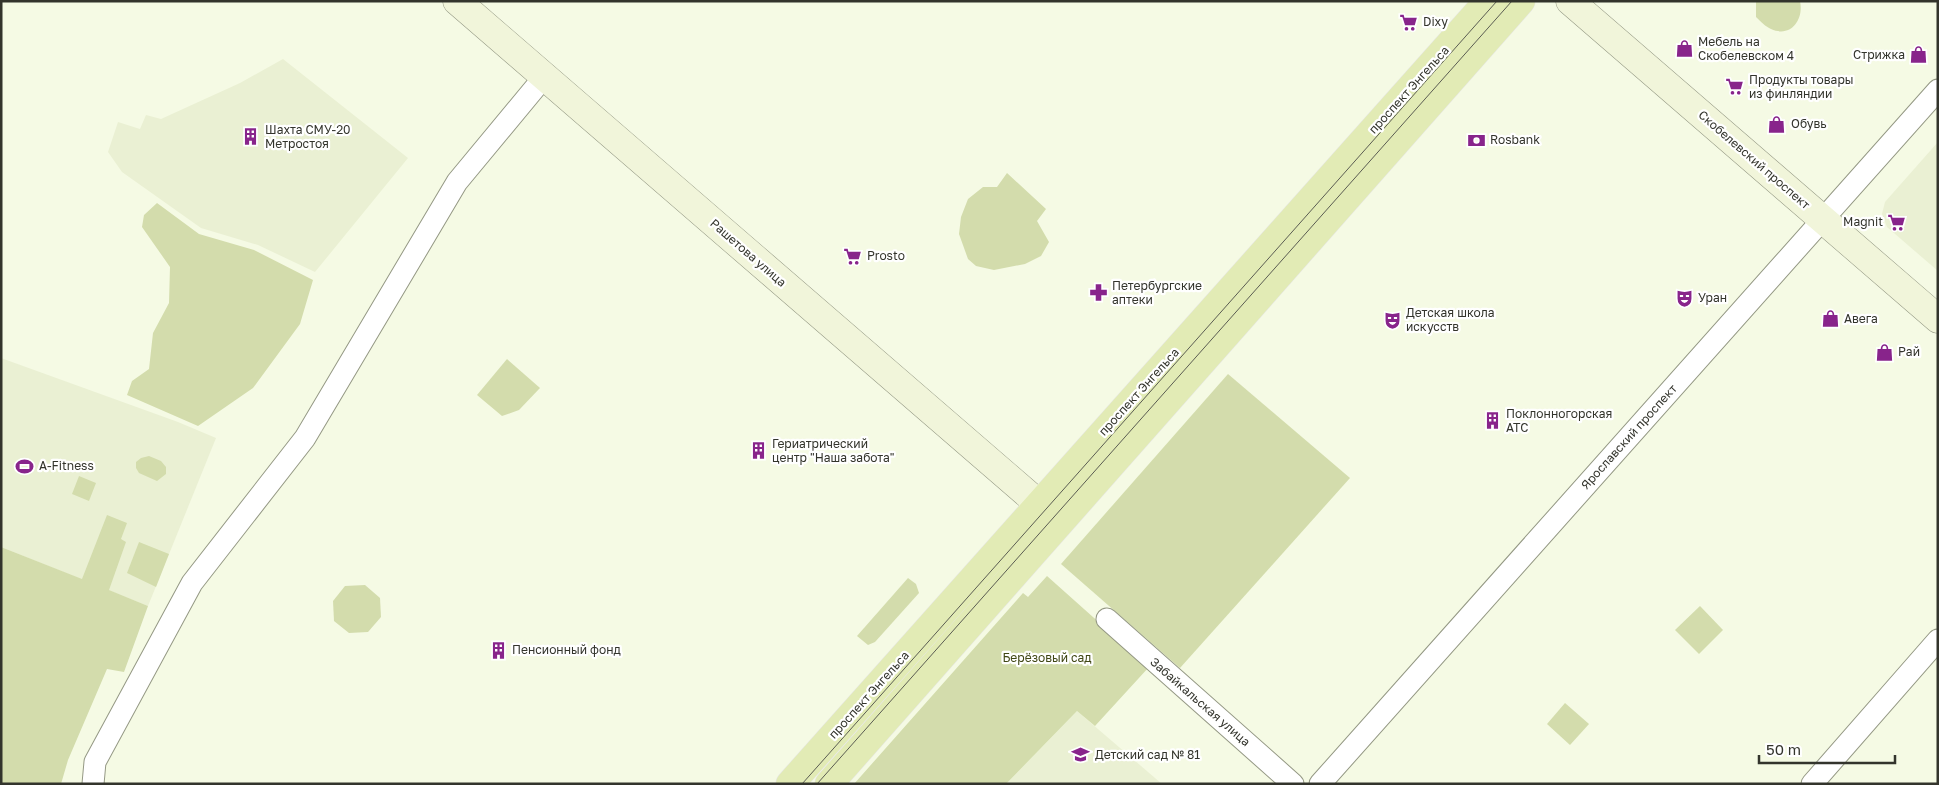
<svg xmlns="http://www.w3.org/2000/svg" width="1939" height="785" viewBox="0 0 1939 785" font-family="'Golos Text',sans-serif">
  <rect width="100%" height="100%" fill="#f5fae4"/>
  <g fill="#eaf0d3">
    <polygon points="283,59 408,158 315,272 258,245 201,228 122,172 108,152 118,122 140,129 146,115 161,119 240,83"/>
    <polygon points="1938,142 1938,271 1887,227 1882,214 1885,202"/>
    <polygon points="1,358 178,422 216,438 148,606 1,547"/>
    <polygon points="1077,711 1162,784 1006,784"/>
  </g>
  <g fill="#d3dcac">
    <path d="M1756,1H1800C1804,20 1791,38 1771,29C1766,27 1760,21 1756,17Z"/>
    <polygon points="1007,173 1046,209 1037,221 1049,242 1041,256 1025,264 994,270 976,266 968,259 959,234 961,217 968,199 983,187 997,187"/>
    <polygon points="157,203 199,234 254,250 313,280 300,324 253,388 198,426 127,395 132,381 149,369 153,333 169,303 170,267 142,227 144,215"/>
    <polygon points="507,359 540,388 519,410 502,416 477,395"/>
    <polygon points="1228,374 1350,478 1180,668 1061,564"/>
    <polygon points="149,456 161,461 166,467 166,474 157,481 139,473 136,468 136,462 141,458"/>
    <polygon points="79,476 96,483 89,501 72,494"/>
    <polygon points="107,515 127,523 121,539 126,542 109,590 148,606 124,672 107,669 68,760 61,784 1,784 1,547 82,579"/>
    <polygon points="139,542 169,554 156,587 127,573"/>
    <polygon points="1047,576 1149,667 1095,726 1077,711 1006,784 854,784 1023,593 1028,597"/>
    <polygon points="908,578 916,584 919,593 875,642 868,645 857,636"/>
    <polygon points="365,585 380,598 381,617 368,632 349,633 334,621 333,601 345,586"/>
    <polygon points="1700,606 1723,630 1699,654 1675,630"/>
    <polygon points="1565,703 1589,724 1570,745 1547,724"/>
  </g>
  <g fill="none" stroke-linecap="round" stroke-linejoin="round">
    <defs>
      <g id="street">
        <polyline points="1107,619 1293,784"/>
        <polyline points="93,784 95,762 192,583 305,438 457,182 544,77"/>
        <polyline points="1320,784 1938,90"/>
        <polyline points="1812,784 1938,640"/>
      </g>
      <g id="secondary">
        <polyline points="457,1 1039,504"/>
        <polyline points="1570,1 1938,319"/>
      </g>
      <g id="primary">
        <polyline points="790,784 1488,1"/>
        <polyline points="829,784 1521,1"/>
      </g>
    </defs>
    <use href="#street" stroke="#949884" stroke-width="23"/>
    <use href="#secondary" stroke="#949884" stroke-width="29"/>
    <use href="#primary" stroke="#e7e7e6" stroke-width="29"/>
    <use href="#street" stroke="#fff" stroke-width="21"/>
    <use href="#secondary" stroke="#f1f5da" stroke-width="28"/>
    <use href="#primary" stroke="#e2ebb5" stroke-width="28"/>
    <g stroke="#5b5d52" stroke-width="1">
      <polyline points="802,784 1497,1"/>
      <polyline points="817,784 1512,1"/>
    </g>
  </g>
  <defs>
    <symbol id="supermarket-bare" viewBox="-9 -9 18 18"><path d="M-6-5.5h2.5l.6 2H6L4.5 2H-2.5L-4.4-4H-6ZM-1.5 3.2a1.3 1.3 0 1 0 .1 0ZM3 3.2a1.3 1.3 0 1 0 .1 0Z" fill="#88248b" stroke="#fff" stroke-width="2.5" paint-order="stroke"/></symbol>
    <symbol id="shop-bare" viewBox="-9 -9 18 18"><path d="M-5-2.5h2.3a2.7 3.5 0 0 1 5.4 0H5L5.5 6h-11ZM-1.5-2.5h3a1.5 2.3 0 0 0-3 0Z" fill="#88248b" stroke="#fff" stroke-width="2.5" paint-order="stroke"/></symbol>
    <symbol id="building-bare" viewBox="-9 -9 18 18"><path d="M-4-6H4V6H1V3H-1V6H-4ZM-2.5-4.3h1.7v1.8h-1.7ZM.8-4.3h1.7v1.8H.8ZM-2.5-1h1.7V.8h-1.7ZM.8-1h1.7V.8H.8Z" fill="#88248b" stroke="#fff" stroke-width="2.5" paint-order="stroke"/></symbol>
    <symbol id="bank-bare" viewBox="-9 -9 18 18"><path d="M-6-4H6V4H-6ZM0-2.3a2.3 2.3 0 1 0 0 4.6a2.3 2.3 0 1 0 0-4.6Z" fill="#88248b" stroke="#fff" stroke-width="2.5" paint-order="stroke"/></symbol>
    <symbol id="pharmacy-bare" viewBox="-9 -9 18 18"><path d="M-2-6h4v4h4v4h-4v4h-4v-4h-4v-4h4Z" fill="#88248b" stroke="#fff" stroke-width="2.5" paint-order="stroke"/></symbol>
    <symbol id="theatre-bare" viewBox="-9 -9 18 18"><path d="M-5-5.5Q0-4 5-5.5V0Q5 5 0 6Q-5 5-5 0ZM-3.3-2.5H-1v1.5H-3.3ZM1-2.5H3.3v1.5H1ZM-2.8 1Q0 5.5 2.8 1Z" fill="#88248b" stroke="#fff" stroke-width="2.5" paint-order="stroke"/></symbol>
    <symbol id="stadium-bare" viewBox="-9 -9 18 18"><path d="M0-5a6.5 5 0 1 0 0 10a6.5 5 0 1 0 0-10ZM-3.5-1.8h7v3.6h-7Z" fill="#88248b" stroke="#fff" stroke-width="2.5" paint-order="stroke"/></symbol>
    <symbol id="school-bare" viewBox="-9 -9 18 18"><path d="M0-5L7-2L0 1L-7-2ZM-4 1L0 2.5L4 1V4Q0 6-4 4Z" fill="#88248b" stroke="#fff" stroke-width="2.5" paint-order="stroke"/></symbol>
  </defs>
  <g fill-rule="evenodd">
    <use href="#supermarket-bare" x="1396" y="10" width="25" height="25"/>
    <use href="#shop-bare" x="1672" y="36" width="25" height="25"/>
    <use href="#shop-bare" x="1906" y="42" width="25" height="25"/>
    <use href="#supermarket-bare" x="1722" y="74" width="25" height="25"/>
    <use href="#shop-bare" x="1764" y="112" width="25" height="25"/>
    <use href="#building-bare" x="238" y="124" width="25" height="25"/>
    <use href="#bank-bare" x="1464" y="128" width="25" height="25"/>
    <use href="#supermarket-bare" x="1884" y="210" width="25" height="25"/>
    <use href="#supermarket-bare" x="840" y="244" width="25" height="25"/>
    <use href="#pharmacy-bare" x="1086" y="280" width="25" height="25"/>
    <use href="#theatre-bare" x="1672" y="286" width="25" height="25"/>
    <use href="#shop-bare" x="1818" y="306" width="25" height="25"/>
    <use href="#theatre-bare" x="1380" y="308" width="25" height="25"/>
    <use href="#shop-bare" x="1872" y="340" width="25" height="25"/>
    <use href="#building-bare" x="1480" y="408" width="25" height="25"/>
    <use href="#building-bare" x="746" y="438" width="25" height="25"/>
    <use href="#stadium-bare" x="12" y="454" width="25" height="25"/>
    <use href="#building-bare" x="486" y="638" width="25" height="25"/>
    <use href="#school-bare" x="1068" y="742" width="25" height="25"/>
  </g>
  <g text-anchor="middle" stroke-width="4.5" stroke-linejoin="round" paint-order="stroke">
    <g font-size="12" fill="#33342c" stroke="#fff" text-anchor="start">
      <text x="1423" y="26">Dixy</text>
      <text x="1698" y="46">Мебель на<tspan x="1698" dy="14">Скобелевском 4</tspan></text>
      <text x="1905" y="59" text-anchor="end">Стрижка</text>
      <text x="1749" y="84">Продукты товары<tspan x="1749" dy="14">из финляндии</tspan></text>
      <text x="1791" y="128">Обувь</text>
      <text x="265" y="134">Шахта СМУ-20<tspan x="265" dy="14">Метростоя</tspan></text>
      <text x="1490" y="144">Rosbank</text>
      <text x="1883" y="226" text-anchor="end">Magnit</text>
      <text x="867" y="260">Prosto</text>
      <text x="1112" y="290">Петербургские<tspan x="1112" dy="14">аптеки</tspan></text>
      <text x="1698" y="302">Уран</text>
      <text x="1406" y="317">Детская школа<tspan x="1406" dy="14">искусств</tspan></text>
      <text x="1844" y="323">Авега</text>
      <text x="1898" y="356">Рай</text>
      <text x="1506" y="418">Поклонногорская<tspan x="1506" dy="14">АТС</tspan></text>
      <text x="772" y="448">Гериатрический<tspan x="772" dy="14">центр "Наша забота"</tspan></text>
      <text x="39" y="470">A-Fitness</text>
      <text x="512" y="654">Пенсионный фонд</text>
      <text x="1095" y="759">Детский сад № 81</text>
    </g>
    <g font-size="12" fill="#33342c" stroke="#fff">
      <text transform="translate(1409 90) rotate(-48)" y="4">проспект Энгельса</text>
      <text transform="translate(1754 160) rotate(41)" y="4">Скобелевский проспект</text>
      <text transform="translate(748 253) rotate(41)" y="4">Рашетова улица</text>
      <text transform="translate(1139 392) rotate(-48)" y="4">проспект Энгельса</text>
      <text transform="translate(1629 437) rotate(-48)" y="4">Ярославский проспект</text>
      <text transform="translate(869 695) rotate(-48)" y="4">проспект Энгельса</text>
      <text transform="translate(1200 702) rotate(41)" y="4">Забайкальская улица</text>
    </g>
    <g font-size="12" fill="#404715" stroke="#fff">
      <text x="1047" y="662">Берёзовый сад</text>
    </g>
  </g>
  <rect width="1939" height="785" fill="none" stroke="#33342c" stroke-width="5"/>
  <path d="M1759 755v8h136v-8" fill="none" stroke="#33342c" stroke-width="2.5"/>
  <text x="1766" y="755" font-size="15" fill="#33342c" stroke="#ffffff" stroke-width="4" paint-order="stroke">50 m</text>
</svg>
